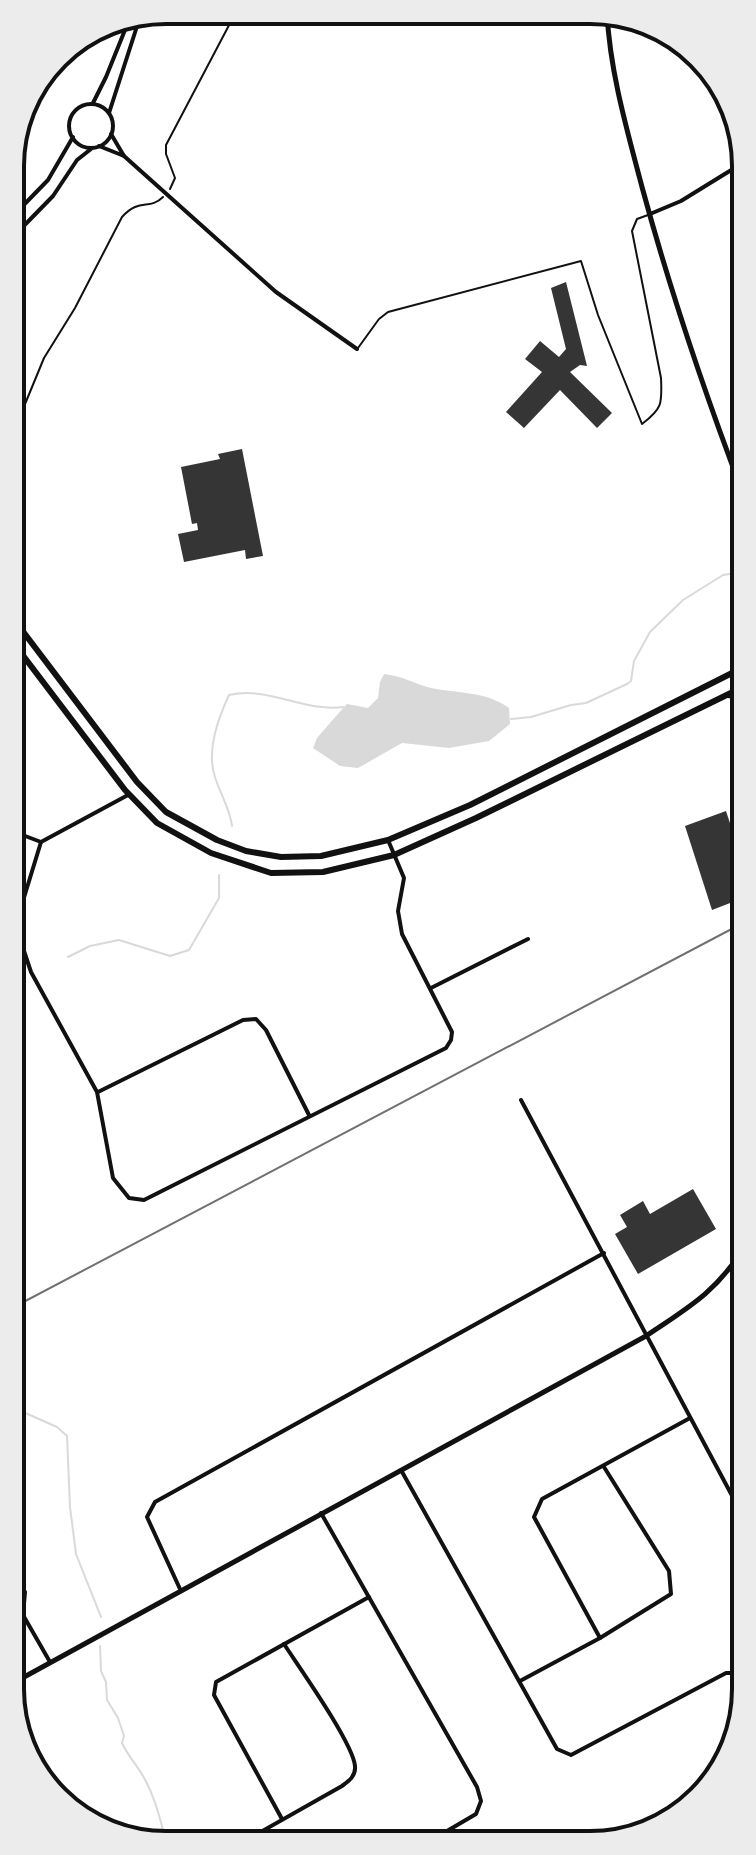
<svg xmlns="http://www.w3.org/2000/svg" width="756" height="1855" viewBox="0 0 756 1855" font-family="'Titillium Web',sans-serif">
  <rect width="100%" height="100%" fill="#fff"/>
  <path fill="#d9d9d9" d="M384,674C402,676 411,682 427,687C456,694 484,690 509,708L510,724L489,741L449,748L402,743L358,768L340,766L313,748L317,738L344,707L347,704L368,708L378,698L380,682Z"/>
  <g fill="none" stroke-linecap="round" stroke-linejoin="round">
    <g stroke="#d9d9d9" stroke-width="2">
      <polyline points="511,719 531,717 571,705 586,703 627,684 631,681 634,661 650,632 683,600 723,575 742,572"/>
      <path d="M232,826C230,808 220,794 215,777C206,751 218,719 229,695C269,686 302,712 343,707"/>
      <polyline points="68,957 90,946 119,940 170,956 189,950 219,898 219,875"/>
      <polyline points="14,1408 57,1427 67,1436 70,1507 76,1554 101,1617"/>
      <path d="M100,1646L101,1671L106,1682L107,1700L118,1718L124,1736L122,1743C128,1756 136,1764 143,1776C153,1793 158,1811 163,1830"/>
    </g>
  </g>
  <g fill="#353535">
    <polygon points="566,282 587,366 580,365 570,372 612,413 597,428 560,390 524,428 506,412 542,372 525,359 540,341 559,357 566,349 551,288"/>
    <polygon points="242,449 263,556 246,559 245,550 184,562 178,534 198,530 197,523 192,524 181,467 220,459 218,454"/>
    <polygon points="726,811 743,863 743,898 712,910 685,826"/>
    <polygon points="693,1189 716,1229 638,1274 615,1234 627,1227 620,1215 643,1201 650,1214"/>
  </g>
  <g fill="none" stroke-linecap="round" stroke-linejoin="round">
    <g stroke="#111" stroke-width="2">
      <polyline points="170,189 175,178 166,154 166,145 237,10"/>
      <path d="M11,438L44,358L75,308L122,217C140,197 149,211 163,197"/>
    </g>
    <path stroke="#111" stroke-width="2" d="M358,348L379,319L388,312L581,261L598,315L642,424C663,408 662,403 661,378L632,231L637,219L648,215"/>
    <g stroke="#111" stroke-width="4">
      <polyline points="93,103 106,77 127,25"/>
      <circle cx="91" cy="126" r="22"/>
      <polyline points="109,113 139,20"/>
      <polyline points="99,146 124,156 111,134"/>
      <polyline points="124,156 276,292 357,349"/>
      <polyline points="650,214 681,201 741,164"/>
      <polyline points="11,218 48,180 73,137"/>
      <polyline points="11,218 24,228"/>
      <polyline points="11,239 53,196 77,160 91,149"/>
      <polyline points="128,795 41,842 22,904 20,939 31,972 97,1092 113,1178 129,1198 144,1200 446,1048 451,1040 452,1032 402,934 398,911 404,878 388,840"/>
      <polyline points="12,831 41,842"/>
      <polyline points="431,988 528,939"/>
      <polyline points="98,1092 243,1020 256,1019 266,1030 309,1115"/>
      <polyline points="521,1100 745,1520"/>
      <polyline points="401,1470 557,1749 571,1755 726,1673 746,1673"/>
      <polyline points="321,1513 477,1787 481,1801 476,1814 430,1841"/>
      <polyline points="15,1576 25,1592 23,1615"/>
      <polyline points="180,1589 147,1517 155,1502 604,1253"/>
      <polyline points="15,1608 23,1615 50,1662"/>
      <polyline points="600,1638 534,1517 542,1499 690,1418"/>
      <polyline points="520,1681 600,1638 671,1594 669,1571 604,1467"/>
      <polyline points="15,1726 40,1769"/>
      <polyline points="282,1819 214,1695 216,1682 369,1597"/>
      <path d="M243,1842L342,1786C349,1781 356,1776 355,1766C353,1743 299,1667 284,1644"/>
    </g>
    <g stroke="#111" stroke-width="5">
      <path d="M607,13C610,72 627,130 642,187C670,290 704,391 742,491"/>
      <path d="M15,1682L646,1336C689,1307 715,1293 744,1248"/>
      <polyline points="625,1840 665,1817"/>
    </g>
    <g stroke="#111" stroke-width="6">
      <polyline points="12,617 137,782 166,812 217,840 246,851 281,857 321,856 388,840 470,805 742,668"/>
      <polyline points="12,641 125,790 157,823 211,853 271,873 323,872 394,855 476,818 743,687"/>
      <polyline points="728,695 743,697"/>
    </g>
    <polyline stroke="#707070" stroke-width="2" points="14,1307 743,923"/>
  </g>
  <path d="M0 0H756V1855H0ZM166 24H590A142 142 0 0 1 732 166V1689A142 142 0 0 1 590 1831H166A142 142 0 0 1 24 1689V166A142 142 0 0 1 166 24Z" fill="#ececec" fill-rule="evenodd"/>
  <path fill="none" stroke="#111" stroke-width="4" d="M166 24H590A142 142 0 0 1 732 166V1689A142 142 0 0 1 590 1831H166A142 142 0 0 1 24 1689V166A142 142 0 0 1 166 24Z"/>
</svg>
